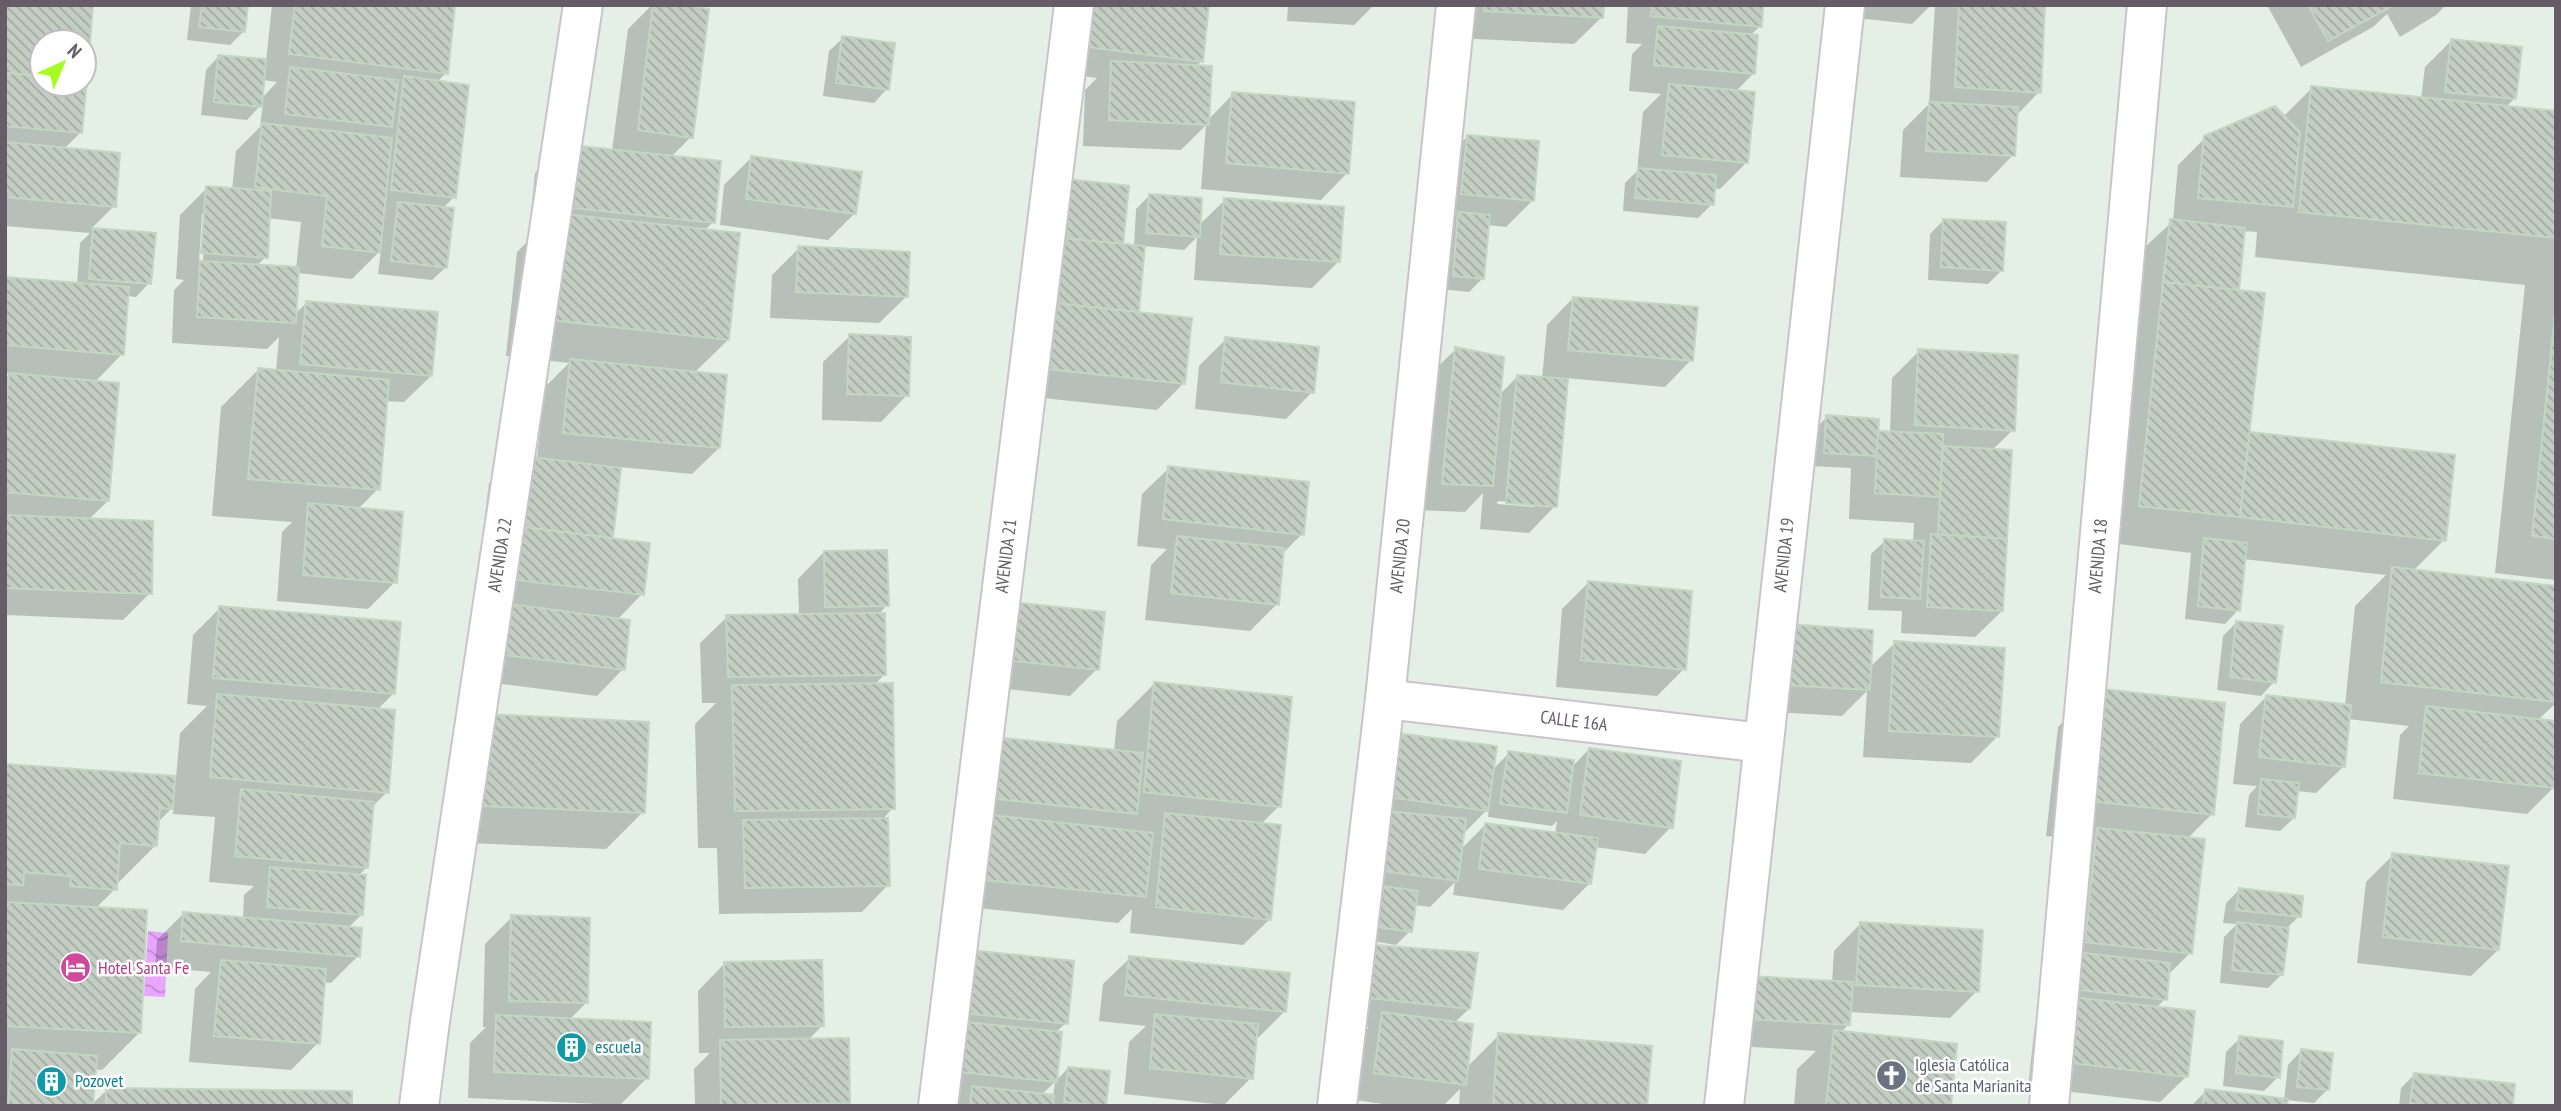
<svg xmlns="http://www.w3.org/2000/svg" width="2561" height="1111" viewBox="0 0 2561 1111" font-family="'PT Sans Narrow',sans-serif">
  <defs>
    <pattern id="water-waves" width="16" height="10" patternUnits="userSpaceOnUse" patternTransform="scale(1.75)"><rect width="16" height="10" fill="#e8a6ff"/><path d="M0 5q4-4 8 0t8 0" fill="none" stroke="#c08ad2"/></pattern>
    <pattern id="building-back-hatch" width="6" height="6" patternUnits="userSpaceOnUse" patternTransform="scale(1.75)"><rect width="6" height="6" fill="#c3cec3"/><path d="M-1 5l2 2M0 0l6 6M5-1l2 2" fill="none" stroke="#a2aaa2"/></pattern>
  </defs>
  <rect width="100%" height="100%" fill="#e4f0e6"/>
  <polygon fill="url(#water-waves)" points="148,931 168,933 165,997 144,996"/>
  <g fill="#0003" fill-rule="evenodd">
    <path d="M5,5H91L81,132L64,149L114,206L91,229L154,234L149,283L136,297L127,296L122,354L94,383L108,501L88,520L150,593L123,620L5,615V379L11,373H5V279L77,285L80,243L90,233L5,226ZM42,42H84V84H42Z"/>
    <polygon points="191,5 246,5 243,32 230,45 187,40"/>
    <path d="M272,5H453L446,73L437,82L454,197L443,208L446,267L432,280L378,274L381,250L352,279L297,273L294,315L306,303L431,376L404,402L385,401L378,489L358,509L395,582L368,609L277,601L282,532L292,522L212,516L221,407L259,369L276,371L279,337L267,349L172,343L174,290L184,280L176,279L180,215L207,188L232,190L236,151L260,127L263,103L247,120L201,115L206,70L219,56L266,61ZM263,80L277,82L261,99ZM202,214H206L203,262H199ZM268,218L301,222L296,269L256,266L266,257Z"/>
    <polygon points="652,5 674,5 691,137 670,158 713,222 704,231 728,340 694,373 719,448 692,474 619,467 611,540 642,594 617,620 623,669 597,696 470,680 474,604 489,483 515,456 537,459 544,388 569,363 506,356 517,252 536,233 529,232 535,173 562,146 612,151 628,29"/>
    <polygon points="1062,5 1201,62 1195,67 1208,120 1233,94 1347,173 1321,200 1201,189 1206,125 1181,150 1083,146 1085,90 1097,78 1053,72"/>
    <polygon points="1288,5 1374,5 1354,25 1287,21"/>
    <polygon points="1460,5 1602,5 1601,18 1574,44 1458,38"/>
    <polygon points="1628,5 1761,5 1760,26 1750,36 1754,73 1735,92 1747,162 1720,189 1713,188 1712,204 1698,218 1623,211 1625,183 1637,171 1643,112 1661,94 1629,91 1632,54 1642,44 1626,43"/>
    <polygon points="1840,5 1931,5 1912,24 1839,16"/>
    <polygon points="1935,5 2043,5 2039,92 2016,116 2013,155 1987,182 1900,177 1903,130 1929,104"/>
    <polygon points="2267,5 2446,5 2436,15 2400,37 2387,14 2373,27 2301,67"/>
    <polygon points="843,38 887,89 874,103 823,96 829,51"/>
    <polygon points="2451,41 2514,99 2506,107 2556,113 2556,580 2495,573 2525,285 2255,257 2257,232 2243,231 2237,290 2248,434 2453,456 2444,540 2413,571 2556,587 2556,703 2538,720 2556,722 2554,787 2527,814 2393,799 2400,735 2409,726 2348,719 2343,767 2316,793 2297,791 2294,818 2280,831 2245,827 2249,795 2257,786 2233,784 2240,724 2266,697 2345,706 2355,606 2386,575 2243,559 2238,610 2225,624 2185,619 2191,553 2103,542 2144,248 2173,221 2178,165 2205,138 2283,117 2312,88 2421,99 2425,67"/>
    <polygon points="1467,137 1533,200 1506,227 1487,225 1483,278 1469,292 1440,289 1441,163"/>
    <polygon points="751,158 855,213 828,240 720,225 724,185"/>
    <polygon points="1150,195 1198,226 1225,200 1339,261 1312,288 1194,280 1197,237 1184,250 1143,246 1137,314 1184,383 1157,410 1013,395 1032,207 1121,246 1134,247 1136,209"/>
    <polygon points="1944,220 2002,270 1988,284 1928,280 1930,234"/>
    <polygon points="799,248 906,297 879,323 770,318 772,275"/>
    <path d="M1573,298L1691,360L1665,387L1566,378L1555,506L1529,533L1480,529L1483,493L1465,512L1416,510L1429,375L1456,349L1499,395L1517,377L1542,379L1547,325ZM1498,501L1534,504V507L1497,504Z"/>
    <polygon points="850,336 907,395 881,422 822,420 823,362"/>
    <polygon points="1226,339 1312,392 1286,419 1195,409 1199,366"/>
    <polygon points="1919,351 2013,430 1992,450 2010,452 2002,611 1975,637 1901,633 1902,611 1868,610 1871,554 1885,541 1913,542 1914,523 1849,519 1851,468 1811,466 1813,431 1827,417 1876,432 1890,433 1892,378"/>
    <polygon points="1169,468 1302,534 1282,554 1277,604 1250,631 1145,620 1151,565 1167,549 1137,546 1142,494"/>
    <polygon points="824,552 887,605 878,615 885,674 874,685 893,808 882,820 888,885 862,912 719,914 717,848 698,848 695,724 716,703 702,703 700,643 727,617 799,616 798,579"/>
    <polygon points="1588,583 1684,669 1657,696 1556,687 1562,609"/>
    <polygon points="1003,603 1097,669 1070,696 970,685 976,630"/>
    <polygon points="220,608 393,694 377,710 387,792 371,808 367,867 358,876 362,914 348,928 358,956 331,983 323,982 318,1043 291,1070 189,1062 195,989 211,972 155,967 157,940 183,914 243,919 244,895 254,886 209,882 215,817 173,814 174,806 157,823 156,845 119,882 115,882 115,889 95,909 139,1033 102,1070 94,1069 91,1105 107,1090 351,1106 5,1106 5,766 176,778 180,733 207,706 187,704 193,635"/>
    <polygon points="2236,623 2274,682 2261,696 2217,690 2223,636"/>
    <polygon points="1788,626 1869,668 1895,643 1998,736 1971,763 1863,757 1867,691 1842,716 1758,711"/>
    <polygon points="1154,684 1279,806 1260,825 1270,919 1243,945 1130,933 1132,909 1118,923 959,906 969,765 1114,751 1117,721"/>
    <polygon points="2095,689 2212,814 2187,839 2190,953 2167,976 2165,999 2156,1008 2187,1076 2160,1102 2028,1087 2035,1024 2045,1015 2037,1014 2041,980 2060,960 2086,841 2046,836 2058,727"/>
    <polygon points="486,716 643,812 606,849 446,842 449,753"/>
    <path d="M1589,749L1671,827L1645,854L1595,847L1590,883L1563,910L1453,895L1455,882L1430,907L1414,905L1410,931L1396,945L1365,940L1370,761L1492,770L1509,753L1571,768ZM1489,808L1488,817L1552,826L1557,821L1555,834L1486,824L1461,849L1463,834Z"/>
    <polygon points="2393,855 2498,950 2471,976 2357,963 2366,882"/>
    <polygon points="2239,890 2299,916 2287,928 2282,974 2268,988 2220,983 2224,937 2237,924 2223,923 2226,903"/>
    <polygon points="512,917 586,1003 569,1020 647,1078 620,1105 468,1098 470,1043 486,1027 483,1027 485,944"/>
    <polygon points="1860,924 1977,991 1950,1018 1849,1012 1849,1024 1841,1032 1949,1106 1794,1106 1797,1069 1816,1051 1722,1045 1724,1005 1832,983 1834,951"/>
    <polygon points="1130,958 1285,1011 1258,1038 1255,1037 1251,1078 1224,1105 1124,1094 1129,1042 1146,1026 1099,1021 1103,984"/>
    <polygon points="724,964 822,1026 807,1041 848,1102 845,1106 695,1106 694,1069 710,1053 699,1053 698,991"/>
    <polygon points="1349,973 1469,1009 1454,1023 1466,1068 1499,1035 1646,1106 1459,1106 1460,1089 1443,1106 1397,1106 1348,1099 1356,1040 1369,1027 1344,1024"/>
    <path d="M944,979L1066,1023L1055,1033V1082L1068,1068L1105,1106H959V1101L935,1098ZM1055,1082L1053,1096L1041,1095Z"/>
    <polygon points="2240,1038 2278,1077 2264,1091 2223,1086 2226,1052"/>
    <polygon points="2301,1051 2327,1090 2314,1103 2286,1100 2285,1106 2191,1106 2206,1091 2284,1100 2288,1065"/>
    <polygon points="2414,1075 2511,1106 2399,1106 2401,1088"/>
  </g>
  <g fill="url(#building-back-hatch)" stroke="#c2d6c2" stroke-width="2">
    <polygon points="5,5 93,5 87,80 84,80 84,42 42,42 42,76 5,73"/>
    <polygon points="202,5 248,5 245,32 199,27"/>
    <polygon points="295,5 455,5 448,74 289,54"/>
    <polygon points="653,5 686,5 709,9 693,138 638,130"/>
    <polygon points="1084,5 1209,5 1203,62 1079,46"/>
    <polygon points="1484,5 1604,5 1603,18 1484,11"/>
    <polygon points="1652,5 1763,5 1762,27 1651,16"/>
    <polygon points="1959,5 2045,5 2041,93 1955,87"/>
    <polygon points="2308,5 2394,5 2328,41"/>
    <polygon points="1658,26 1758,35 1755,74 1654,65"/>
    <polygon points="842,36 895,43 889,90 836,83"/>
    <polygon points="2451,39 2522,47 2516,99 2445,92"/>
    <polygon points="218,55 266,59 262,107 214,102"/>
    <polygon points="1111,61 1212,66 1209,125 1109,120"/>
    <polygon points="290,67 398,80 392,127 285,114"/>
    <polygon points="5,73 42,76 42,84 84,84 84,80 87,80 82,133 5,126"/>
    <polygon points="404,76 469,85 456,198 391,190"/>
    <polygon points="1669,84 1755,92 1748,163 1662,155"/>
    <polygon points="2311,86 2556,111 2556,238 2299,212"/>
    <polygon points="1232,92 1355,102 1349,174 1226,163"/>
    <polygon points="1929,102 2018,107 2015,156 1926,151"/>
    <polygon points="2275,106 2300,132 2293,207 2198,198 2204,136"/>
    <polygon points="262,123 392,138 380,253 322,246 327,196 255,187"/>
    <polygon points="1467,135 1539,141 1534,201 1461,194"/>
    <polygon points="5,142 120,153 116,207 5,197"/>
    <polygon points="561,144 721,161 715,223 555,206"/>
    <polygon points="751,156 862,172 856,214 746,199"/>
    <polygon points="1638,168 1716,175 1714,205 1635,198"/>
    <polygon points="1058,178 1129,186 1123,245 1052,237"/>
    <polygon points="206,186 271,191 268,258 201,253"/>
    <polygon points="1149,194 1202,198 1200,237 1146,233"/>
    <polygon points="1224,198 1344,207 1340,262 1220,254"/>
    <polygon points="398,202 454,208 447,268 391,261"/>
    <polygon points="1458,212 1490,215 1484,279 1453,276"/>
    <polygon points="554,213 740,233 729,340 542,319"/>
    <polygon points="1943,219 2006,222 2003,271 1941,267"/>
    <polygon points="2170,219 2245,228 2239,291 2163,282"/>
    <polygon points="93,228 156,233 151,284 89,279"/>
    <polygon points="1052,237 1145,246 1139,312 1045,302"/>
    <polygon points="798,246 910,252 908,297 796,292"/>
    <polygon points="200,261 299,267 296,323 197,317"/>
    <polygon points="5,277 129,287 124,355 5,345"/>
    <polygon points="2163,282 2265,293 2240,517 2139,506"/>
    <polygon points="1573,297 1698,307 1693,361 1568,350"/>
    <polygon points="306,301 438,312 432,376 300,364"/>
    <polygon points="1045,302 1192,318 1185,384 1039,368"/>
    <polygon points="2556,305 2556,539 2532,536"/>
    <polygon points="849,334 911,337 909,396 847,394"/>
    <polygon points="1225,337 1319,347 1314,393 1221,382"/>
    <polygon points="1455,347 1504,357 1493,486 1442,484"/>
    <polygon points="1918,349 2018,355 2015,431 1915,425"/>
    <polygon points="570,359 727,375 720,448 563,433"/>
    <polygon points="258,368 389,380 380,490 248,479"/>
    <polygon points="9,373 119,383 109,501 5,492 5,416"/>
    <polygon points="1517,375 1568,379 1557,507 1506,503"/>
    <polygon points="1826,415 1879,419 1877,456 1824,453"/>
    <polygon points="1878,431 1943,434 1940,497 1875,493"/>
    <polygon points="2250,432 2455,455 2446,541 2240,517"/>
    <polygon points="1943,446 2012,450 2007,539 1938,534"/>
    <polygon points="515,455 621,468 613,538 507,525"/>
    <polygon points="1168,466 1309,482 1304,535 1163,519"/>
    <polygon points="308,503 403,512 397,583 303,575"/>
    <polygon points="5,515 153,521 152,594 5,588"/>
    <polygon points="507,525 650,543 644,595 500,578"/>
    <polygon points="1931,534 2007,539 2003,611 1927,607"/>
    <polygon points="1177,536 1284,548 1279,605 1171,593"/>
    <polygon points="2204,538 2247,543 2240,611 2198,606"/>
    <polygon points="1884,539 1924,541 1920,599 1881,597"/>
    <polygon points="887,550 889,606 825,607 824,551"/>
    <polygon points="2392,567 2556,586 2556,702 2381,682"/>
    <polygon points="1588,581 1692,591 1686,670 1581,660"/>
    <polygon points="1002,601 1105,612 1099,670 996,659"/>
    <polygon points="502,603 630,620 625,670 496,654"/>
    <polygon points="219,606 401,622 395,694 213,678"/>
    <polygon points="885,613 886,675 728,677 726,615"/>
    <polygon points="2236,621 2283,626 2276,683 2230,677"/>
    <polygon points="1787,624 1873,630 1870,690 1784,685"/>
    <polygon points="1894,641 2005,648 1999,737 1889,731"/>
    <polygon points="1154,682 1292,697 1281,807 1144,792"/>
    <polygon points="893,683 895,809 735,811 732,685"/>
    <polygon points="2094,688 2225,703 2214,815 2083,800"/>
    <polygon points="217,694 395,710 389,793 210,777"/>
    <polygon points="2266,695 2351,705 2345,767 2259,757"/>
    <polygon points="2426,706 2556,721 2555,788 2419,773"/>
    <polygon points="486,714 649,722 645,813 482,806"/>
    <polygon points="1396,733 1497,746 1488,811 1388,797"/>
    <polygon points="995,737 1143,753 1137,814 989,798"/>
    <polygon points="1589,748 1681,761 1673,828 1580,815"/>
    <polygon points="1508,751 1574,760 1567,813 1500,804"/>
    <polygon points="5,764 175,776 173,809 160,808 157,846 120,843 117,890 70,886 71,876 24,872 23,885 5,884"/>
    <polygon points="2261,779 2299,783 2295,818 2258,814"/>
    <polygon points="241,789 374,802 368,868 235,856"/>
    <polygon points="1387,811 1466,819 1458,881 1383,871"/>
    <polygon points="1165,813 1281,825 1271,920 1156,907"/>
    <polygon points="991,815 1153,833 1146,897 985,880"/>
    <polygon points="888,818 890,886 745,888 743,820"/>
    <polygon points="1485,823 1598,838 1591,884 1479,869"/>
    <polygon points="2097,828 2205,839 2192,954 2085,942"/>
    <polygon points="2392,853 2509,866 2499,950 2383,937"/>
    <polygon points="270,867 366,875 363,915 267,907"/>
    <polygon points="1383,886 1418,891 1412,932 1377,927"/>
    <polygon points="2239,888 2303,896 2301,917 2236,910"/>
    <polygon points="5,902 147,910 141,1033 5,1026"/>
    <polygon points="183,912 362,928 360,957 181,941"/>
    <polygon points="511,915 590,918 588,1003 509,1001"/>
    <polygon points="1860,922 1983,930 1979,992 1856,985"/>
    <polygon points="2237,922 2289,928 2283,975 2232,970"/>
    <polygon points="1375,945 1478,953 1470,1009 1369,998"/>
    <polygon points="970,950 1074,961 1068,1024 964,1013"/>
    <polygon points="2067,951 2170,963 2167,1000 2063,988"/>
    <polygon points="1129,956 1290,973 1286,1012 1125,995"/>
    <polygon points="221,960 326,969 320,1044 214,1036"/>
    <polygon points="822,960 824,1026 725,1027 724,962"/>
    <polygon points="1750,976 1853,982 1850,1025 1748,1019"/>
    <polygon points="2062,996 2195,1011 2188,1077 2054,1061"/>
    <polygon points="1382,1012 1473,1024 1466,1085 1374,1073"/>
    <polygon points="1155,1014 1258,1024 1253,1079 1150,1068"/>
    <polygon points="496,1015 651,1022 649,1079 494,1072"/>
    <polygon points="966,1022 1062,1032 1057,1082 961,1072"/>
    <polygon points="1834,1030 1957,1044 1951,1106 1826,1106"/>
    <polygon points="1498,1033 1652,1046 1647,1106 1493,1106"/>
    <polygon points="2239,1036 2283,1041 2280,1078 2236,1073"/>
    <polygon points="849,1038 850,1103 721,1105 720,1040"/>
    <polygon points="12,1049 97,1056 93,1106 8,1106"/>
    <polygon points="2301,1049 2333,1053 2329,1090 2297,1087"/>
    <polygon points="1068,1067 1110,1071 1106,1106 1064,1102"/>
    <polygon points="2414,1073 2515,1084 2513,1106 2431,1106 2410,1103"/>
    <polygon points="972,1086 1054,1095 1053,1106 970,1106"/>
    <polygon points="106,1088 352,1091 352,1106 106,1106"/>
    <polygon points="2205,1089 2288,1099 2287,1106 2203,1106"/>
  </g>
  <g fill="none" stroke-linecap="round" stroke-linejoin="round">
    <defs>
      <g id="street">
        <polyline points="1385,699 1763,743"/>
        <polyline points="419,1106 430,1021 583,5"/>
        <polyline points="938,1106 1074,5"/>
        <polyline points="1337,1106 1385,699 1456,5"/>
        <polyline points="1724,1106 1845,5"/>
        <polyline points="2049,1106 2147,5"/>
      </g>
    </defs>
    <use href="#street" stroke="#cbc3cc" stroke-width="42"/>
    <use href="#street" stroke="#fff" stroke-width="38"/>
  </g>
  <defs>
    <symbol id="hotel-disc" viewBox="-11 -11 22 22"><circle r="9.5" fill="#d1479c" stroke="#fff"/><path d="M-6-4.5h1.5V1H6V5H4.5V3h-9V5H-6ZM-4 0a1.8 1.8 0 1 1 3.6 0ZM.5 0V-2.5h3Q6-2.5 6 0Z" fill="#fff"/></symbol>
    <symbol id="building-disc" viewBox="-11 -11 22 22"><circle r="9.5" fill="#0f9aa8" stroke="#fff"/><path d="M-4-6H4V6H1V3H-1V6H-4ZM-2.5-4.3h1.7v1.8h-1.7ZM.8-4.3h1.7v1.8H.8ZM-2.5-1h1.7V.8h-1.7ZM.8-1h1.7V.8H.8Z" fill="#fff"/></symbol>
    <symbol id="church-disc" viewBox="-11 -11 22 22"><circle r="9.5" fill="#6b7280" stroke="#fff"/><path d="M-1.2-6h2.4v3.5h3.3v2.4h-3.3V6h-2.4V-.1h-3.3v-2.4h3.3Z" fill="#fff"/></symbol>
  </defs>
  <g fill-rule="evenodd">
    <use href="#hotel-disc" x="58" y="950" width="35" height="35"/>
    <use href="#building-disc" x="554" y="1030" width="35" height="35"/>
    <use href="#church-disc" x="1874" y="1058" width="35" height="35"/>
    <use href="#building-disc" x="34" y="1064" width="35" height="35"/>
  </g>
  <g text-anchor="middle" stroke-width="5" stroke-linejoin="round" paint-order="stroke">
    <g font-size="18" fill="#655c67" stroke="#fff">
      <text transform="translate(500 555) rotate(-81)" y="6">AVENIDA 22</text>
      <text transform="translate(1784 555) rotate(-84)" y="6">AVENIDA 19</text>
      <text transform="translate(1006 556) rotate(-83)" y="6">AVENIDA 21</text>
      <text transform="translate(1400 556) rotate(-84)" y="6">AVENIDA 20</text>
      <text transform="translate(2098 556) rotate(-85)" y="6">AVENIDA 18</text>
      <text transform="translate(1574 721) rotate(7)" y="6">CALLE 16A</text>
    </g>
    <g font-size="18" fill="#b23c85" stroke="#fff" text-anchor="start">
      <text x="98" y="974">Hotel Santa Fe</text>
    </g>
    <g font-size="18" fill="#0d838f" stroke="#fff" text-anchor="start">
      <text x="595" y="1053">escuela</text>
      <text x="75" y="1087">Pozovet</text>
    </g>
    <g font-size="18" fill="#5b616d" stroke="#fff" text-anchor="start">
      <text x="1915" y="1071">Iglesia Católica<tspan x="1915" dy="21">de Santa Marianita</tspan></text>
    </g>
  </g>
  <rect width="2561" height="1111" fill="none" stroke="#655c67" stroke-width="14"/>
  <g transform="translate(63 63) rotate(44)"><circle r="33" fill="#ffffff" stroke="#c1bec2" stroke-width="2"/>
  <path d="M0-5L12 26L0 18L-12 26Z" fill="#a6fb1f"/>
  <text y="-10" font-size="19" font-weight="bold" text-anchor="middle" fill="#655c67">N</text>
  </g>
</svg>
